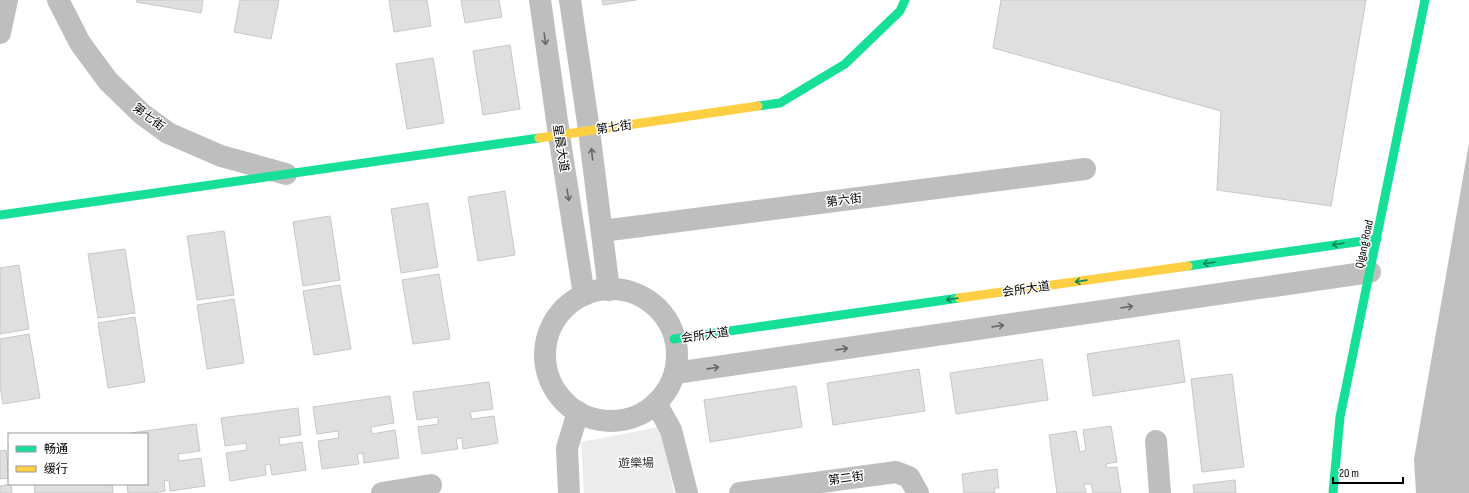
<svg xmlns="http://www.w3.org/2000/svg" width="1469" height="493" viewBox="0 0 1469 493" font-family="'Sofia Sans Condensed','Noto Sans SC',sans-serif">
  <rect width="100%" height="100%" fill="#fff"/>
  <polygon fill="#ececec" points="660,427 674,493 584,493 581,442"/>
  <polygon fill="#bfbfbf" points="1469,143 1469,493 1416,493 1414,459"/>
  <g fill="#dfdfdf" stroke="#c7c7c7">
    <polygon points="137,0 203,0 201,13 136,2"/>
    <polygon points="240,0 279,0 271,39 234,32"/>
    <polygon points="389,0 427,0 431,26 394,32"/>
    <polygon points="461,0 499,0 502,17 465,23"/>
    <polygon points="602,0 636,0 603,5"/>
    <polygon points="1001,0 1366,0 1331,206 1217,190 1221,111 993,48"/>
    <polygon points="510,45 520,109 483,115 473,51"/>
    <polygon points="433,58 444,123 407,129 396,64"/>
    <polygon points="505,191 515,255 478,261 468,197"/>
    <polygon points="428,203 438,267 401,273 391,209"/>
    <polygon points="330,216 340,280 303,286 293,222"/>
    <polygon points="224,231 234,295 197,300 187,236"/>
    <polygon points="125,249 135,313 98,318 88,254"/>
    <polygon points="19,265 29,329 0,334 0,268"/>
    <polygon points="439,274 450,339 413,344 402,280"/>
    <polygon points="340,285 351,349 314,355 303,291"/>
    <polygon points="234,299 244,363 207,369 197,305"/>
    <polygon points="135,317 145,382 108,388 98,323"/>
    <polygon points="29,334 40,398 3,404 0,386 0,339"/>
    <polygon points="1179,340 1185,382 1093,396 1087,354"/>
    <polygon points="1042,359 1048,400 956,414 950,373"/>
    <polygon points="919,369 925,411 833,425 827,383"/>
    <polygon points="1232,374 1244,467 1202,472 1191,379"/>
    <polygon points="489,382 493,409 470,412 472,419 494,416 498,443 463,449 462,438 456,439 458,449 422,454 418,427 438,424 438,417 417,420 413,392"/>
    <polygon points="796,386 802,427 710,442 704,400"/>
    <polygon points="390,396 394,423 371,427 372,434 395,430 399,458 364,463 363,453 357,454 359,464 322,469 318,441 339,438 338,431 317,434 313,407"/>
    <polygon points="298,408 301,435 279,438 280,445 302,442 306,470 272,475 270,464 265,465 266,475 230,481 226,453 247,450 246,443 225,446 221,418"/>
    <polygon points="196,424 200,451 178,454 179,461 201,458 205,486 170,491 169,480 164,481 165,491 154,493 128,493 127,484 147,484 147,434 123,434"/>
    <polygon points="1111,426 1117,462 1106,464 1107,468 1117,467 1121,493 1093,493 1091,484 1084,484 1086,493 1057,493 1049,435 1076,431 1080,452 1086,450 1083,430"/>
    <polygon points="6,450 9,478 0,479 0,451"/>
    <polygon points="997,469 999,488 994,488 995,493 964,493 962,474"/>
    <polygon points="1235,480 1236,493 1194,493 1193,485"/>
    <polygon points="11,484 12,493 0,493 0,486"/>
    <polygon points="44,484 112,484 113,493 35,493 34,485"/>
  </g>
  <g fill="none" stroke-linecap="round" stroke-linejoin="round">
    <g stroke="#bebebe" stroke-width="22">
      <polyline points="58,0 80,43 108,81 142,114 168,133 221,156 286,174"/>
      <polyline points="540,0 559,135 584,295"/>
      <polyline points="570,0 589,130 609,290"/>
      <polyline points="0,33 7,0"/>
      <polyline points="602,231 1085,169"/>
      <circle cx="611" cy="355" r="66"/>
      <polyline points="675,373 1370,272"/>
      <polyline points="656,403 671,430 687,493"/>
      <polyline points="1156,441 1160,493"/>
      <polyline points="382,493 431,485"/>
      <polyline points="569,493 567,448 578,412"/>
      <polyline points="740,493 896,472 909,477 918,493"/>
    </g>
    <g stroke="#16e098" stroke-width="9">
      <polyline points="758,106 780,103 845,64 900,11 905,0"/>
      <polyline points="0,215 539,138"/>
      <polyline points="1188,266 1377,239"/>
      <polyline points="674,339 959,298"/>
      <polyline points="1333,493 1340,417 1425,0"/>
    </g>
    <g stroke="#ffcf43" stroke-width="9">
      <polyline points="539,138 758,106"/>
      <polyline points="959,298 1188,266"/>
    </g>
  </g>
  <defs><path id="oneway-shaft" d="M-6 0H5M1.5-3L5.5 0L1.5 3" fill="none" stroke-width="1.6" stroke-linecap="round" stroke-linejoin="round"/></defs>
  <g stroke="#686868">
    <use href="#oneway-shaft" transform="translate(545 39) rotate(82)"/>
    <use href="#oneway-shaft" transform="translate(592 154) rotate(-97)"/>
    <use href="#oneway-shaft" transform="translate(568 195) rotate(81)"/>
    <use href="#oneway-shaft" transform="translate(1127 307) rotate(-8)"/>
    <use href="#oneway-shaft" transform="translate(998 326) rotate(-8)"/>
    <use href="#oneway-shaft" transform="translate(842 349) rotate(-8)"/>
    <use href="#oneway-shaft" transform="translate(713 368) rotate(-8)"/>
  </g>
  <g stroke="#0d865b">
    <use href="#oneway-shaft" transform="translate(1338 244) rotate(172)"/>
    <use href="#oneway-shaft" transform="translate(1209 263) rotate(172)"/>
    <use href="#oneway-shaft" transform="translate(1081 281) rotate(172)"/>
    <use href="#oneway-shaft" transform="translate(952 299) rotate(172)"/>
  </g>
  <g text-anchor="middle" stroke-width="3" stroke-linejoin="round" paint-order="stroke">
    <g font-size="12" fill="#000" stroke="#fff">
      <text transform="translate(149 117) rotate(38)" y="4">第七街</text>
      <text transform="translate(614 127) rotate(-8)" y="4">第七街</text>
      <text transform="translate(561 148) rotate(81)" y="4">星晨大道</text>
      <text transform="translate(844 200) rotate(-7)" y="4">第六街</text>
      <text transform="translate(1364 244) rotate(-78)" y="4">Qigang Road</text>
      <text transform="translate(1026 289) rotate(-8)" y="4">会所大道</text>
      <text transform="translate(705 335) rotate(-8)" y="4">会所大道</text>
      <text transform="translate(846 478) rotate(-8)" y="4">第二街</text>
    </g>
    <g font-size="12" fill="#333" stroke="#fff">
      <text x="636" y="467">遊樂場</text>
    </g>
  </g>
  <rect x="8" y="433" width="140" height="52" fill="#ffffff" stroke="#999999"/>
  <rect x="16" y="446" width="20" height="6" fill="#16e098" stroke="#999999"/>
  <text x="44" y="453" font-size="12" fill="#000000">畅通</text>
  <rect x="16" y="466" width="20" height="6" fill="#ffcf43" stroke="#999999"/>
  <text x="44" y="473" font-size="12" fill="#000000">缓行</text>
  <path d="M1333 477v6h70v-6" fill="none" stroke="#000000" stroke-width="2"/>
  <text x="1339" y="477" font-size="12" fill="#000000" stroke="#ffffff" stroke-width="3" paint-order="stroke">20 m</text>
</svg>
